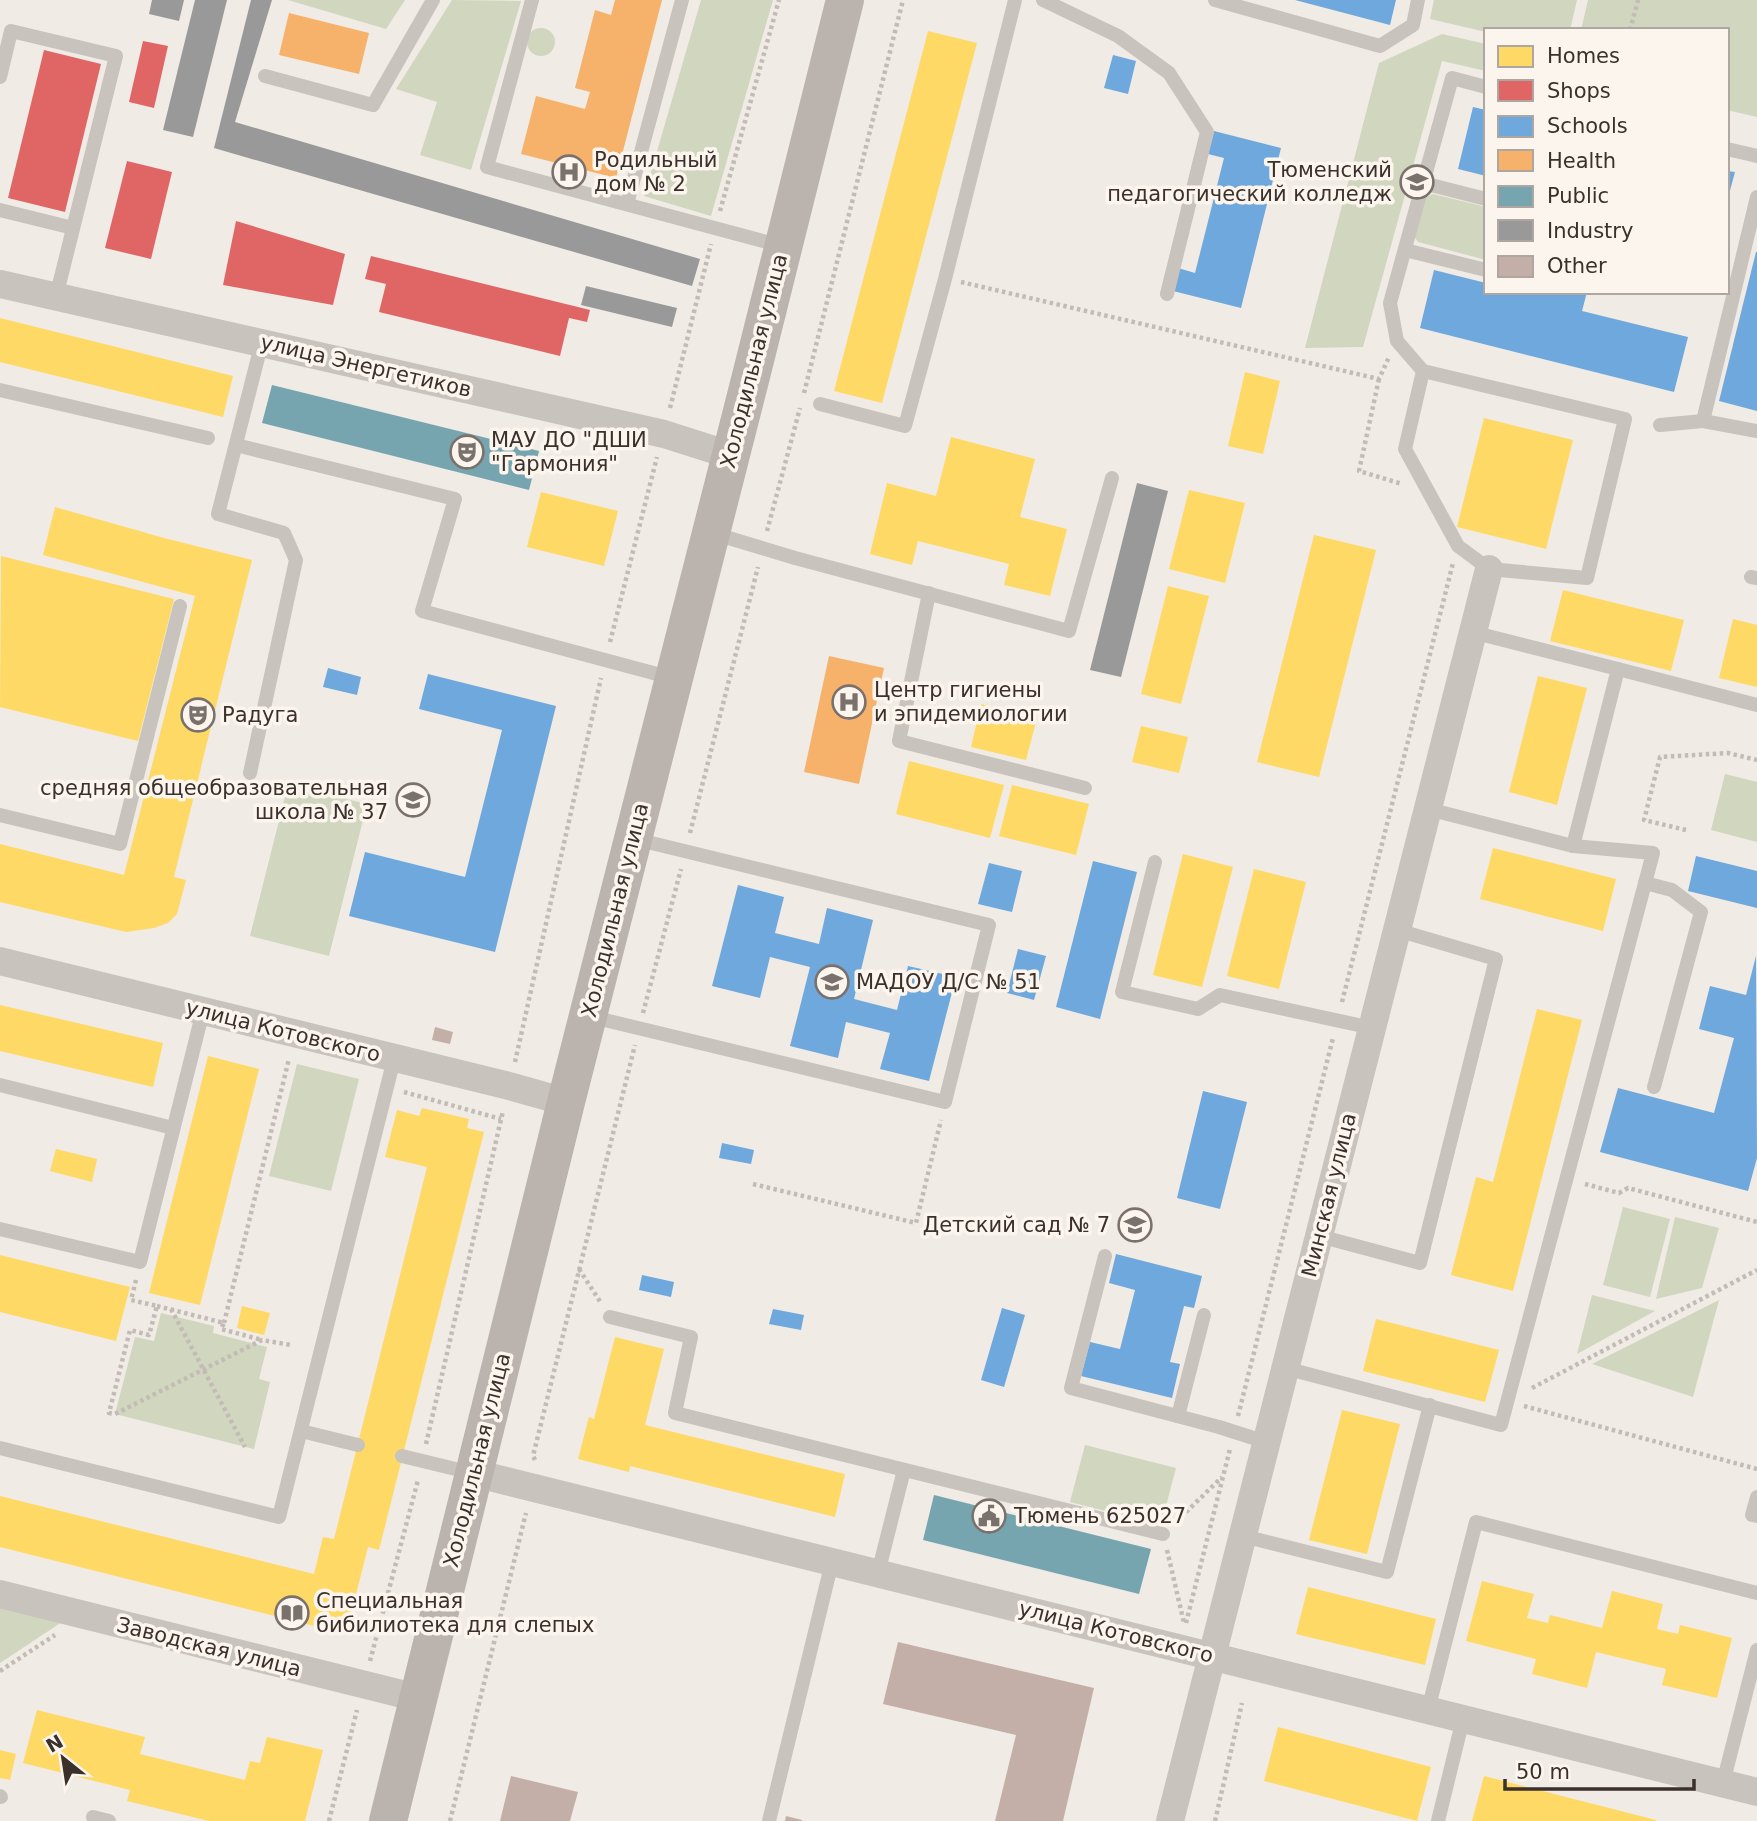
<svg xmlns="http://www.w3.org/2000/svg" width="1757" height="1821" viewBox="0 0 1757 1821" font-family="'DejaVu Sans',sans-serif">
  <rect width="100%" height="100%" fill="#f0ebe5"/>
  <g fill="#d1d6bf">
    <polygon points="288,0 405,0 386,29"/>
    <polygon points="452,0 521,1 471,170 420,155 437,102 396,89"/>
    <polygon points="701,0 773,0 711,216 644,196"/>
    <polygon points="1434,0 1577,0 1570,30 1486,30 1486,32 1430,19"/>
    <polygon points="1588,0 1757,0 1757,117 1727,110 1727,30 1581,30"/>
    <circle cx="541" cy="42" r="14"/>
    <polygon points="1442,34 1486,44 1486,71 1442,61 1363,347 1305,348 1379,63"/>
    <polygon points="1433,194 1486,207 1486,260 1418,242 1413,235 1424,198"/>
    <polygon points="1725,774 1757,782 1757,842 1711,830"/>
    <polygon points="288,785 367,804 329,956 250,936"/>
    <polygon points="297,1064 359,1079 331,1191 269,1176"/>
    <polygon points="1623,1207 1670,1219 1650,1297 1603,1285"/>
    <polygon points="1675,1217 1719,1228 1702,1288 1656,1299"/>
    <polygon points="1592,1295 1655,1311 1577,1354"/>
    <polygon points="1719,1300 1693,1397 1592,1364"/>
    <polygon points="161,1313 214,1326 213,1333 267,1347 259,1379 270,1382 254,1449 115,1414 135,1337 154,1341"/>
    <polygon points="1085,1445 1176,1468 1161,1525 1070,1502"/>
    <polygon points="0,1600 68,1618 0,1663"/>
  </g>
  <g fill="#ffd966">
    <polygon points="928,31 977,43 882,403 834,391"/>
    <polygon points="0,318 233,376 223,417 0,362"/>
    <polygon points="1245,372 1280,381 1263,454 1228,446"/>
    <polygon points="1484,418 1573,440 1546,549 1457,527"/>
    <polygon points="951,437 1035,459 1020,517 1067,529 1050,596 1004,585 1009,564 918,541 912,565 870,554 887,483 936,496"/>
    <polygon points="1189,490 1245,503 1225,583 1169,569"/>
    <polygon points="541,492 618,511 604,566 527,547"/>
    <polygon points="55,507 164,538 252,560 174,877 186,880 177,914 168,923 154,928 126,932 0,902 0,844 124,875 195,596 43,555"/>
    <polygon points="1314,535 1376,550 1319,777 1257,762"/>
    <polygon points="1,556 174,599 138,741 0,707"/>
    <polygon points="1168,586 1209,596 1181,704 1141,694"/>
    <polygon points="1563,590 1684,620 1671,671 1550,641"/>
    <polygon points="1733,619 1757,625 1757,687 1719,678"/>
    <polygon points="1538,676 1587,688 1557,805 1509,792"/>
    <polygon points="981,704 1037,718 1026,760 971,747"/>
    <polygon points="1141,726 1188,737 1179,773 1132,762"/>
    <polygon points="909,761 1004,785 990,838 896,814"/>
    <polygon points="1012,785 1089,804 1076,855 999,836"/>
    <polygon points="1493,848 1616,879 1603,931 1480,899"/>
    <polygon points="1183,854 1233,867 1202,987 1153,975"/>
    <polygon points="1254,869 1306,882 1279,989 1227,976"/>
    <polygon points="0,1005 163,1043 153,1087 0,1051"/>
    <polygon points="1537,1009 1582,1020 1513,1291 1451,1275 1476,1177 1493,1182"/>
    <polygon points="208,1056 259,1069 200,1305 149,1293"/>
    <polygon points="422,1108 469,1119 467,1128 484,1132 379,1550 368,1547 346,1634 0,1547 0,1496 314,1574 323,1537 334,1539 427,1167 385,1157 397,1110 419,1116"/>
    <polygon points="56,1149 97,1159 92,1182 50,1171"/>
    <polygon points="0,1255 130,1287 116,1341 0,1312"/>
    <polygon points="242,1306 270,1313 264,1335 237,1328"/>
    <polygon points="1376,1319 1499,1350 1485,1402 1363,1371"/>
    <polygon points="615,1337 664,1349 645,1425 845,1474 835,1517 630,1466 629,1472 578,1459 589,1417 594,1419"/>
    <polygon points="1342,1410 1400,1424 1367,1554 1309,1540"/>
    <polygon points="1482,1581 1534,1594 1527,1618 1548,1623 1550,1615 1602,1628 1612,1591 1663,1604 1657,1629 1678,1634 1680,1625 1732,1638 1717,1698 1662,1685 1666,1669 1596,1652 1587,1688 1532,1674 1536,1659 1466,1641"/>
    <polygon points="1308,1587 1436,1619 1425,1665 1296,1634"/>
    <polygon points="37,1710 145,1737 140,1754 245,1780 250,1761 260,1763 267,1737 323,1750 305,1821 209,1821 127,1801 130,1790 23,1763"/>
    <polygon points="1278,1727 1431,1767 1417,1821 1264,1781"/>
    <polygon points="0,1750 16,1754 10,1780 0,1778"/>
    <polygon points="1484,1776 1656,1820 1656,1821 1472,1821"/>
  </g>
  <g fill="#e06666">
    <polygon points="143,41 168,46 154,108 129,102"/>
    <polygon points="44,50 101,64 65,212 8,198"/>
    <polygon points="127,161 172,172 151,259 105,248"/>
    <polygon points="236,221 345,254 333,305 223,285"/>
    <polygon points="371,256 590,310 587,322 569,318 560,356 379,312 386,284 365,279"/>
  </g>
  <g fill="#6fa8dc">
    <polygon points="1295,0 1396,0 1390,25"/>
    <polygon points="1113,55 1136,61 1128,94 1104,88"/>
    <polygon points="1473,107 1486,110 1486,176 1458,169"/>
    <polygon points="1214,131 1281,148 1241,308 1173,291 1178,268 1195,273 1224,158 1208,154"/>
    <polygon points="1727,171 1735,172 1728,198 1727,197"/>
    <polygon points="1756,252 1757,252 1757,411 1719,401"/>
    <polygon points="1434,270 1486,283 1486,292 1523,292 1532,295 1533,292 1587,292 1582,311 1688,337 1674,392 1420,328"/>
    <polygon points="328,668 361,677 357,695 323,687"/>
    <polygon points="428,674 556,706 495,952 349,916 365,852 465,877 502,730 419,709"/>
    <polygon points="1696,856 1757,871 1757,908 1688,891"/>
    <polygon points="1093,861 1137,872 1100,1019 1056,1007"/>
    <polygon points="989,863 1022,871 1012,912 978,904"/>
    <polygon points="738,885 784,897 775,933 819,944 827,908 873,920 854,999 897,1010 908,966 956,977 929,1081 880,1069 890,1033 846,1022 838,1058 790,1046 810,967 770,957 760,998 712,986"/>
    <polygon points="1018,949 1046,956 1034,1000 1007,993"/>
    <polygon points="1756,956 1757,1158 1748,1191 1600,1152 1618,1088 1714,1113 1734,1038 1699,1029 1710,986 1746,995"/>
    <polygon points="1203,1091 1247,1102 1220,1209 1177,1198"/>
    <polygon points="722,1143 754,1150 751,1164 719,1158"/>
    <polygon points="1116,1254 1202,1276 1194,1308 1184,1306 1170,1362 1180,1364 1172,1398 1081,1376 1090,1342 1120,1349 1135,1290 1109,1283"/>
    <polygon points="642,1275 674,1282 671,1297 639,1290"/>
    <polygon points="1002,1308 1025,1315 1004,1387 981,1380"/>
    <polygon points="773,1309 804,1315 801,1330 769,1324"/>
  </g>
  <g fill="#f6b26b">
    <polygon points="615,0 662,0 616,178 521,154 536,96 585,109 590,92 575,88 595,10 611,15"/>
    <polygon points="289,13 369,33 359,74 279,55"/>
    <polygon points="829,656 884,668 859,784 804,772"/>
  </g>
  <g fill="#76a5af">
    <polygon points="272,385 539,451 529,490 262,423"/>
    <polygon points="934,1495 1151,1549 1139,1594 923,1540"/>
  </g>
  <g fill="#999">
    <polygon points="152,0 184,0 179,21 149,14"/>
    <polygon points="195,0 227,0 193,137 163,130"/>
    <polygon points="251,0 272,0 235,122 700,259 692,286 214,148"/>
    <polygon points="586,286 677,308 672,327 581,305"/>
    <polygon points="1137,483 1168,491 1121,677 1090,670"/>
  </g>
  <g fill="#c3afa7">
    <polygon points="435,1027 453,1032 450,1044 432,1040"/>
    <polygon points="898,1642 1094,1688 1063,1821 995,1821 1016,1735 883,1704"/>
    <polygon points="511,1776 578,1792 570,1821 500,1821"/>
    <polygon points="786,1816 802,1820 802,1821 785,1821"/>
  </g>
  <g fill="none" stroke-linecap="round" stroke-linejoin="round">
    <g stroke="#c2bbb6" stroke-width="4.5" stroke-dasharray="3.5 3.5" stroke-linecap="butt">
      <polyline points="1630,30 1638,0"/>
      <polyline points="720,211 779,0"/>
      <polyline points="961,282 1379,379 1389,357"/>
      <polyline points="1379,379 1359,471 1402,484"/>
      <polyline points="804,393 903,0"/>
      <polyline points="670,408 711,244"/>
      <polyline points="767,531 800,408"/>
      <polyline points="610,642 657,457"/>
      <polyline points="1686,830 1644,820 1660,757 1728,753 1757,760"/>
      <polyline points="690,833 758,567"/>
      <polyline points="1342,1002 1453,563"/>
      <polyline points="643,1013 681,869"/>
      <polyline points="515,1062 601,678"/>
      <polyline points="404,1092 501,1119"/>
      <polyline points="753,1184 916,1223 941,1120"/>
      <polyline points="1585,1184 1619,1193 1628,1188 1757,1222"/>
      <polyline points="579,1269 601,1303"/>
      <polyline points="136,1280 131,1300 157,1306 149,1335 130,1330 109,1413 115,1414 262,1340 291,1345"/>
      <polyline points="157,1306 224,1323 221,1329 262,1340"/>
      <polyline points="171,1309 245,1447"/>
      <polyline points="224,1323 289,1059"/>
      <polyline points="1532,1388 1757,1270"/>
      <polyline points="1524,1406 1757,1469"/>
      <polyline points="1238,1416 1333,1038"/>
      <polyline points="426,1444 503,1111"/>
      <polyline points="535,1460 533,1456 635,1045"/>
      <polyline points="1176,1522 1222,1477"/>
      <polyline points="1167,1550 1184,1623"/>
      <polyline points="1186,1623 1230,1449"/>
      <polyline points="370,1661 418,1480"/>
      <polyline points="0,1671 55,1635"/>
      <polyline points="329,1821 357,1710"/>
      <polyline points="450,1821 526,1513"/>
      <polyline points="1215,1821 1242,1703"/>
    </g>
    <g stroke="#c9c3be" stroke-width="14">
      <polyline points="532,0 487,167 782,246"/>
      <polyline points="1043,0 1118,36 1169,73 1207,132 1167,294"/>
      <polyline points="1215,0 1380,46 1413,25 1418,0"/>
      <polyline points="265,76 373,105 433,0"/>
      <polyline points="0,77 11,31 116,56 56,297"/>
      <polyline points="1727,149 1757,156"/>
      <polyline points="1423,183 1486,199"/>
      <polyline points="627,204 682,0"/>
      <polyline points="0,210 73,228"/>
      <polyline points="1405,250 1486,270"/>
      <polyline points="1423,371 1405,449 1458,546 1489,569 1587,578 1625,419 1423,371 1397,341 1390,303 1452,78 1486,87"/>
      <polyline points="0,390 208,438"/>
      <polyline points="820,404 905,426 945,279 1015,0"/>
      <polyline points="1703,421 1757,197"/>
      <polyline points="1660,425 1703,421 1757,431"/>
      <polyline points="236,445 455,499 422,611 672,678"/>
      <polyline points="712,533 795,558 1069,631 1112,478"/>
      <polyline points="1751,577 1757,578"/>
      <polyline points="929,593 899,741 1085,788"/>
      <polyline points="1472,632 1618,669 1573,846"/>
      <polyline points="1618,669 1757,705"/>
      <polyline points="250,773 296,560 284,533 218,514 262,342"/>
      <polyline points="0,815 120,844 180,606"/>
      <polyline points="1155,862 1122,992 1198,1009 1220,995 1372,1028"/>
      <polyline points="1645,883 1672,890 1701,912 1654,1087"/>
      <polyline points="588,1016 945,1102 989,925 635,839"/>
      <polyline points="0,1085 173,1128"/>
      <polyline points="0,1229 140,1262 203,1011"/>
      <polyline points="1319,1236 1420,1263 1496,959 1397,930"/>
      <polyline points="1105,1256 1071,1388 1219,1427 1266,1442"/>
      <polyline points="610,1317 691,1337 675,1413 1163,1534"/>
      <polyline points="1285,1368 1501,1425 1653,853 1573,846 1428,809"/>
      <polyline points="1178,1416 1204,1315"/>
      <polyline points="301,1431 358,1445"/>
      <polyline points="0,1448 279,1517 394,1059"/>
      <polyline points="402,1456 472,1473"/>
      <polyline points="1757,1497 1752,1515 1757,1516"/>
      <polyline points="1243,1536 1387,1572 1430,1405"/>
      <polyline points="878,1573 904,1470"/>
      <polyline points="1428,1710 1476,1522 1757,1593"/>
      <polyline points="1723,1783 1757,1650"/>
      <polyline points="0,1796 1,1797"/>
      <polyline points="93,1817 109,1821"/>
      <polyline points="769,1821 832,1562"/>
      <polyline points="1438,1821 1463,1719"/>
    </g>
    <g stroke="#c9c3be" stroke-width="28">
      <polyline points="0,284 664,434 730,455"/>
      <polyline points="0,961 509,1086 566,1102"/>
      <polyline points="474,1473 1757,1792"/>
      <polyline points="0,1594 418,1698"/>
      <polyline points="1170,1821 1489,569"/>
    </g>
    <polyline stroke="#bab3ae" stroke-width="38" points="388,1821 566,1102 750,380 845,0"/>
  </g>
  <defs>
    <symbol id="hospital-ring" viewBox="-11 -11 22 22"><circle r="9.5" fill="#fbf5ee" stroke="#7a716c" stroke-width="1.5"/><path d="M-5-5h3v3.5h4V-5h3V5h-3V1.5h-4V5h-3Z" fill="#7a716c"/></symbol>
    <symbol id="university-ring" viewBox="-11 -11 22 22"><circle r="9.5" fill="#fbf5ee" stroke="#7a716c" stroke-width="1.5"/><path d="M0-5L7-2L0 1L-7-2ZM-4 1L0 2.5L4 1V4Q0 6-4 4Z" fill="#7a716c"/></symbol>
    <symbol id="theatre-ring" viewBox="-11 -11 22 22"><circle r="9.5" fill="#fbf5ee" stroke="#7a716c" stroke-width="1.5"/><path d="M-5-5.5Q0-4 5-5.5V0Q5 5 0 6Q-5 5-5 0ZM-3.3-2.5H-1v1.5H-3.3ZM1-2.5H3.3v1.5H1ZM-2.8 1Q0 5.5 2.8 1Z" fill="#7a716c"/></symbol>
    <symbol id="school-ring" viewBox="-11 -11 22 22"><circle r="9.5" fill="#fbf5ee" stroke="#7a716c" stroke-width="1.5"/><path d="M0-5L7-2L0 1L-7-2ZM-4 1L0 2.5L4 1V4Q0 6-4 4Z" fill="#7a716c"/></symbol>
    <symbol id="civic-ring" viewBox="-11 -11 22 22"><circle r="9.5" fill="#fbf5ee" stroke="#7a716c" stroke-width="1.5"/><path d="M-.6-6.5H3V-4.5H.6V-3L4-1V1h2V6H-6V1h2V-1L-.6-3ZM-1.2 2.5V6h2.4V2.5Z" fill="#7a716c"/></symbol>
    <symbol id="library-ring" viewBox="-11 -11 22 22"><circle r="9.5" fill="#fbf5ee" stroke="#7a716c" stroke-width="1.5"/><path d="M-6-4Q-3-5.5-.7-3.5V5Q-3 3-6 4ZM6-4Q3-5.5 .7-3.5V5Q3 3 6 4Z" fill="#7a716c"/></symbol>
  </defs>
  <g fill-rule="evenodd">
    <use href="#hospital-ring" x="550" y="153" width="38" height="38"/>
    <use href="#university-ring" x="1398" y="163" width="38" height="38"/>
    <use href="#theatre-ring" x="448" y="433" width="38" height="38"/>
    <use href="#hospital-ring" x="830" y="683" width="38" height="38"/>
    <use href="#theatre-ring" x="179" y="696" width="38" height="38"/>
    <use href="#school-ring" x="394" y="781" width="38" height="38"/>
    <use href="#school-ring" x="813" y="963" width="38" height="38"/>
    <use href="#school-ring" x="1116" y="1206" width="38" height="38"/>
    <use href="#civic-ring" x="970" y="1497" width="38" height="38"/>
    <use href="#library-ring" x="273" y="1594" width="38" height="38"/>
  </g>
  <g text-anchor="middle" stroke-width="7" stroke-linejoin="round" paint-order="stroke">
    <g font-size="21" fill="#3b302b" stroke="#fbf5ee" text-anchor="start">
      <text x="594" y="167">Родильный<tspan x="594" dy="24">дом № 2</tspan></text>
      <text x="1392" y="177" text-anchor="end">Тюменский<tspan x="1392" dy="24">педагогический колледж</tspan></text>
      <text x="491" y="447">МАУ ДО "ДШИ<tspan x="491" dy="24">"Гармония"</tspan></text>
      <text x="874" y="697">Центр гигиены<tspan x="874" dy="24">и эпидемиологии</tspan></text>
      <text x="222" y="722">Радуга</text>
      <text x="388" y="795" text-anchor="end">средняя общеобразовательная<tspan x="388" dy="24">школа № 37</tspan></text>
      <text x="856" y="989">МАДОУ Д/С № 51</text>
      <text x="1110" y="1232" text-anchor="end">Детский сад № 7</text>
      <text x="1014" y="1523">Тюмень 625027</text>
      <text x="316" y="1608">Специальная<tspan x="316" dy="24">бибилиотека для слепых</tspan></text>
    </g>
    <g font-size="21" fill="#3b302b" stroke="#fbf5ee">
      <text transform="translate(754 361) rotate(-76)" y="7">Холодильная улица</text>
      <text transform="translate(366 366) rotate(13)" y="7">улица Энергетиков</text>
      <text transform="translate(615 910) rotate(-76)" y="7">Холодильная улица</text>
      <text transform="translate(283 1031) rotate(14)" y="7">улица Котовского</text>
      <text transform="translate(1329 1195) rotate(-76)" y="7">Минская улица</text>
      <text transform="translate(477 1460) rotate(-76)" y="7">Холодильная улица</text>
      <text transform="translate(1116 1632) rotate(14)" y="7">улица Котовского</text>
      <text transform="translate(209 1647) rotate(14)" y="7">Заводская улица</text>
    </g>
  </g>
  <rect x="1484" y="28" width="245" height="266" fill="#fbf5ee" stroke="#aea6a0" stroke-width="2"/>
  <rect x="1498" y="46" width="35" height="21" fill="#ffd966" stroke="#aea6a0" stroke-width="2"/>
  <text x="1547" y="63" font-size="21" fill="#3b302b">Homes</text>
  <rect x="1498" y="80" width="35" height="21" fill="#e06666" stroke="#aea6a0" stroke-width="2"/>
  <text x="1547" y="98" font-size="21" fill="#3b302b">Shops</text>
  <rect x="1498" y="116" width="35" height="21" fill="#6fa8dc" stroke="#aea6a0" stroke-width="2"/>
  <text x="1547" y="133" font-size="21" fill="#3b302b">Schools</text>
  <rect x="1498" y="150" width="35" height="21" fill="#f6b26b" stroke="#aea6a0" stroke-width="2"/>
  <text x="1547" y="168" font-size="21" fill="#3b302b">Health</text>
  <rect x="1498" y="186" width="35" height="21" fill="#76a5af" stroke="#aea6a0" stroke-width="2"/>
  <text x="1547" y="203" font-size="21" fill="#3b302b">Public</text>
  <rect x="1498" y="220" width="35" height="21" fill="#999999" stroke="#aea6a0" stroke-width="2"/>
  <text x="1547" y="238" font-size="21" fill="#3b302b">Industry</text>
  <rect x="1498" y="256" width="35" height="21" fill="#c3afa7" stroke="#aea6a0" stroke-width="2"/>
  <text x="1547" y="273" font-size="21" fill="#3b302b">Other</text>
  <g transform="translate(63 1758) rotate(330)" stroke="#fbf5ee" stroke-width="5" paint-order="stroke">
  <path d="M0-5L12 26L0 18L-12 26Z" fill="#3b302b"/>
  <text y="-10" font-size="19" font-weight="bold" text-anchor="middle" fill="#3b302b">N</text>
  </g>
  <path d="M1505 1779v10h189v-10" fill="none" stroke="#3b302b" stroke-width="3.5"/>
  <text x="1516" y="1779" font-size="21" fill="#3b302b" stroke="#fbf5ee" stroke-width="5" paint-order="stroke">50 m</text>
</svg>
